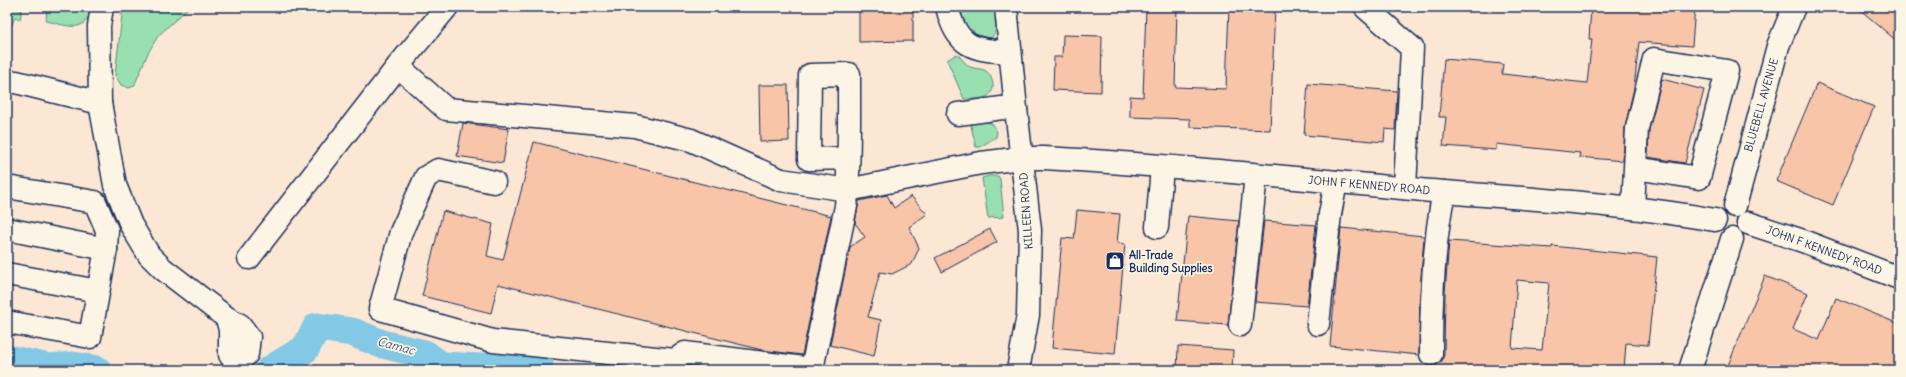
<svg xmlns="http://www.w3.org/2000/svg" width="1906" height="377" viewBox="0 0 1906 377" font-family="Delius,sans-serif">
  <rect width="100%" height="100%" fill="#fbe7d3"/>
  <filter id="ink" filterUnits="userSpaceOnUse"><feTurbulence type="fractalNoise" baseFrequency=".025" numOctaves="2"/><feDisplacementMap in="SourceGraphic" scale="8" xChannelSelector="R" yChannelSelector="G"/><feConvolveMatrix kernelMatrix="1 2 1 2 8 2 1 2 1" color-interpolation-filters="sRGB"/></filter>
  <g filter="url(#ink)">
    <g fill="#98e0af" stroke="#5a8886">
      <polygon points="7,7 22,7 20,20 15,17 7,37"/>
      <path d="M47,7H91C86,36 67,25 46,21Z"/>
      <polygon points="123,7 189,7 158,36 148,53 134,86 129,88 121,85 115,75"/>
      <path d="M960,7H995C996,25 1001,44 976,38L973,30H970L964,22Z"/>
      <path d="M957,54C961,57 966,65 970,67C975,69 981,68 986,71C990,74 992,79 993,84C994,101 976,99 964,99L947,60Z"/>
      <polygon points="984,121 993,124 997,132 996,137 980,147 976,147 970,122"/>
      <polygon points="989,176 998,176 1000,179 1004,217 988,218 982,178"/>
    </g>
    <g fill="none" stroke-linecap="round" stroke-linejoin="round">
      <g stroke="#83c8e4" stroke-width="29">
        <polyline points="7,359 49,368 73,366 97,370"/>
        <polyline points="270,370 305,349 317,327 352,332 382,344 425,354 441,366 480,368 508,363 539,363"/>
      </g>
    </g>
    <g fill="#f8c5a9" stroke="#1b2f5e" fill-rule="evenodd">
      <polygon points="859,7 913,7 913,41 859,42"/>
      <polygon points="1146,7 1177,7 1175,87 1226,89 1229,7 1275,7 1270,130 1190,127 1190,119 1130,117 1130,96 1143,97"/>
      <polygon points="1591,7 1695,7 1692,46 1639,42 1634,88 1625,127 1623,161 1579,157 1580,153 1496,144 1496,150 1443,146 1446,117 1439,117 1444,59 1503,64 1502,74 1587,83 1592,39 1589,39"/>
      <polygon points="1857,7 1899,7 1899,43"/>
      <polygon points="1063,35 1102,36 1101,92 1053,90 1054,57 1062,57"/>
      <polygon points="1662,79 1704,90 1685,163 1648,157 1649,130"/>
      <polygon points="1817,83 1874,107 1833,205 1776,181"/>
      <polygon points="1308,84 1397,91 1395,130 1385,129 1384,142 1304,135"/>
      <polygon points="759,85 788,85 789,141 760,142"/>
      <polygon points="463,123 509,129 503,163 457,156"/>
      <polygon points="534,142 831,216 802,355 762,350 498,284 491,313 422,296 443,211 493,224 487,256 503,260"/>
      <polygon points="887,195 894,208 911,196 927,214 909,227 919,248 912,264 892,274 880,272 868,317 881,320 874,356 830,345 850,247 865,237 855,223 859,201"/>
      <polygon points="1077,210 1120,214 1117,243 1125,244 1115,354 1052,348 1062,238 1074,239"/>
      <polygon points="1188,216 1239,221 1228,325 1177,321"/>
      <polygon points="1264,221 1316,225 1307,306 1255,302"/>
      <polygon points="1341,228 1424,236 1420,292 1419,355 1330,346"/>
      <polygon points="990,229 997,242 942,272 935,258"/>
      <path d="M1449,241L1552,248V246L1657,257L1648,345L1626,343L1624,370H1435L1436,365L1442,361L1444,354L1445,293ZM1517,280L1549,283L1542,350L1512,348Z"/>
      <polygon points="1765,276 1808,293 1793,329 1819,340 1836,298 1899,324 1899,370 1726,370"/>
      <polygon points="1178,346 1233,350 1232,370 1177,370"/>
    </g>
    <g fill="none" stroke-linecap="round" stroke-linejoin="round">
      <defs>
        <g id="minor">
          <polyline points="102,7 99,26 100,103 115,185 131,225 149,255 163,269 227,318 240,325 249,337 247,354 237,363 234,370"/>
          <path d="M947,7C957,47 972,50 1010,52"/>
          <polyline points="1006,7 1016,109 1030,230 1028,315 1018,370"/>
          <polyline points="1366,8 1412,48 1405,188"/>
          <polyline points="398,66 447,7"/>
          <polyline points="16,82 100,103"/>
          <polyline points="958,114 1002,108 1016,109"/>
          <polyline points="494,182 438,170 426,177 401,232 380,309 493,341 675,360 685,353 812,369"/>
          <polyline points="7,187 95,202 107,230 106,249"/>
          <polyline points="1735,206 1778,46 1794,7"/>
          <polyline points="1633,208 1637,128 1654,59 1727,71 1699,178 1635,168"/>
          <polyline points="1748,223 1803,241 1899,278"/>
          <polyline points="1157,227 1162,167"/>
          <polyline points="7,229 106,249 90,337 7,322"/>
          <path d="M249,258L398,66L446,109L635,126L691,140L781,180L848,190L981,163L1022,158H1044C1174,165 1303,179 1432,191C1527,199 1621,203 1715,220"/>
          <polyline points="7,274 98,291"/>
          <polyline points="227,318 230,330 230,355 237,363"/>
          <polyline points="1318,324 1330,214 1336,182"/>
          <polyline points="1240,325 1256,175"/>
          <path d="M1431,354C1431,300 1433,244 1444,192"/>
          <path d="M814,370L812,369L846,206C850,162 849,118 849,74L810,75L809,159L848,158"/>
          <polyline points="1690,370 1732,239"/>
        </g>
      </defs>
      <use href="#minor" stroke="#1b2f5e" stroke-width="25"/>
      <use href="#minor" stroke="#fcf5e5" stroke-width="22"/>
    </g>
  </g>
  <defs>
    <symbol id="shop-square" viewBox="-11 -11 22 22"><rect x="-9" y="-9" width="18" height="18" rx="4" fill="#1b2f5e" stroke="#fcf5e5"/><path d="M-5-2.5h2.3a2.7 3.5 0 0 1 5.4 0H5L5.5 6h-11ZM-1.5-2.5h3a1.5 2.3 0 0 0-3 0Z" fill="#fff"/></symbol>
  </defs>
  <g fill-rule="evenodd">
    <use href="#shop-square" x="1104" y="250" width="22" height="22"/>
  </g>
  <g text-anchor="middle" stroke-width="3.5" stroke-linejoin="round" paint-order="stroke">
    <g font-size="11" fill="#1b2f5e" stroke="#fcf5e5">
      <text transform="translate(1761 105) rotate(-74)" y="4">BLUEBELL AVENUE</text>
      <text transform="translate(1369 185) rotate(5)" y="4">JOHN F KENNEDY ROAD</text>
      <text transform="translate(1026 211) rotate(-94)" y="4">KILLEEN ROAD</text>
      <text transform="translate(1824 250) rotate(20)" y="4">JOHN F KENNEDY ROAD</text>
    </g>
    <g font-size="11" font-weight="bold" fill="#1b2f5e" stroke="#fcf5e5" text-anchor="start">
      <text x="1129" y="259">All-Trade<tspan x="1129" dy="13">Building Supplies</tspan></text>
    </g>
    <g font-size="12" font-style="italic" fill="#355580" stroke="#fcf5e5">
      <text transform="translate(396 346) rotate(15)" y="4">Camac</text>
    </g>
  </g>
  <rect width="1906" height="377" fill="none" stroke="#fcf5e5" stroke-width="24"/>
  <rect x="12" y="12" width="1882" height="353" fill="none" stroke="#1b2f5e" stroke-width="1.5" filter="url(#ink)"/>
</svg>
